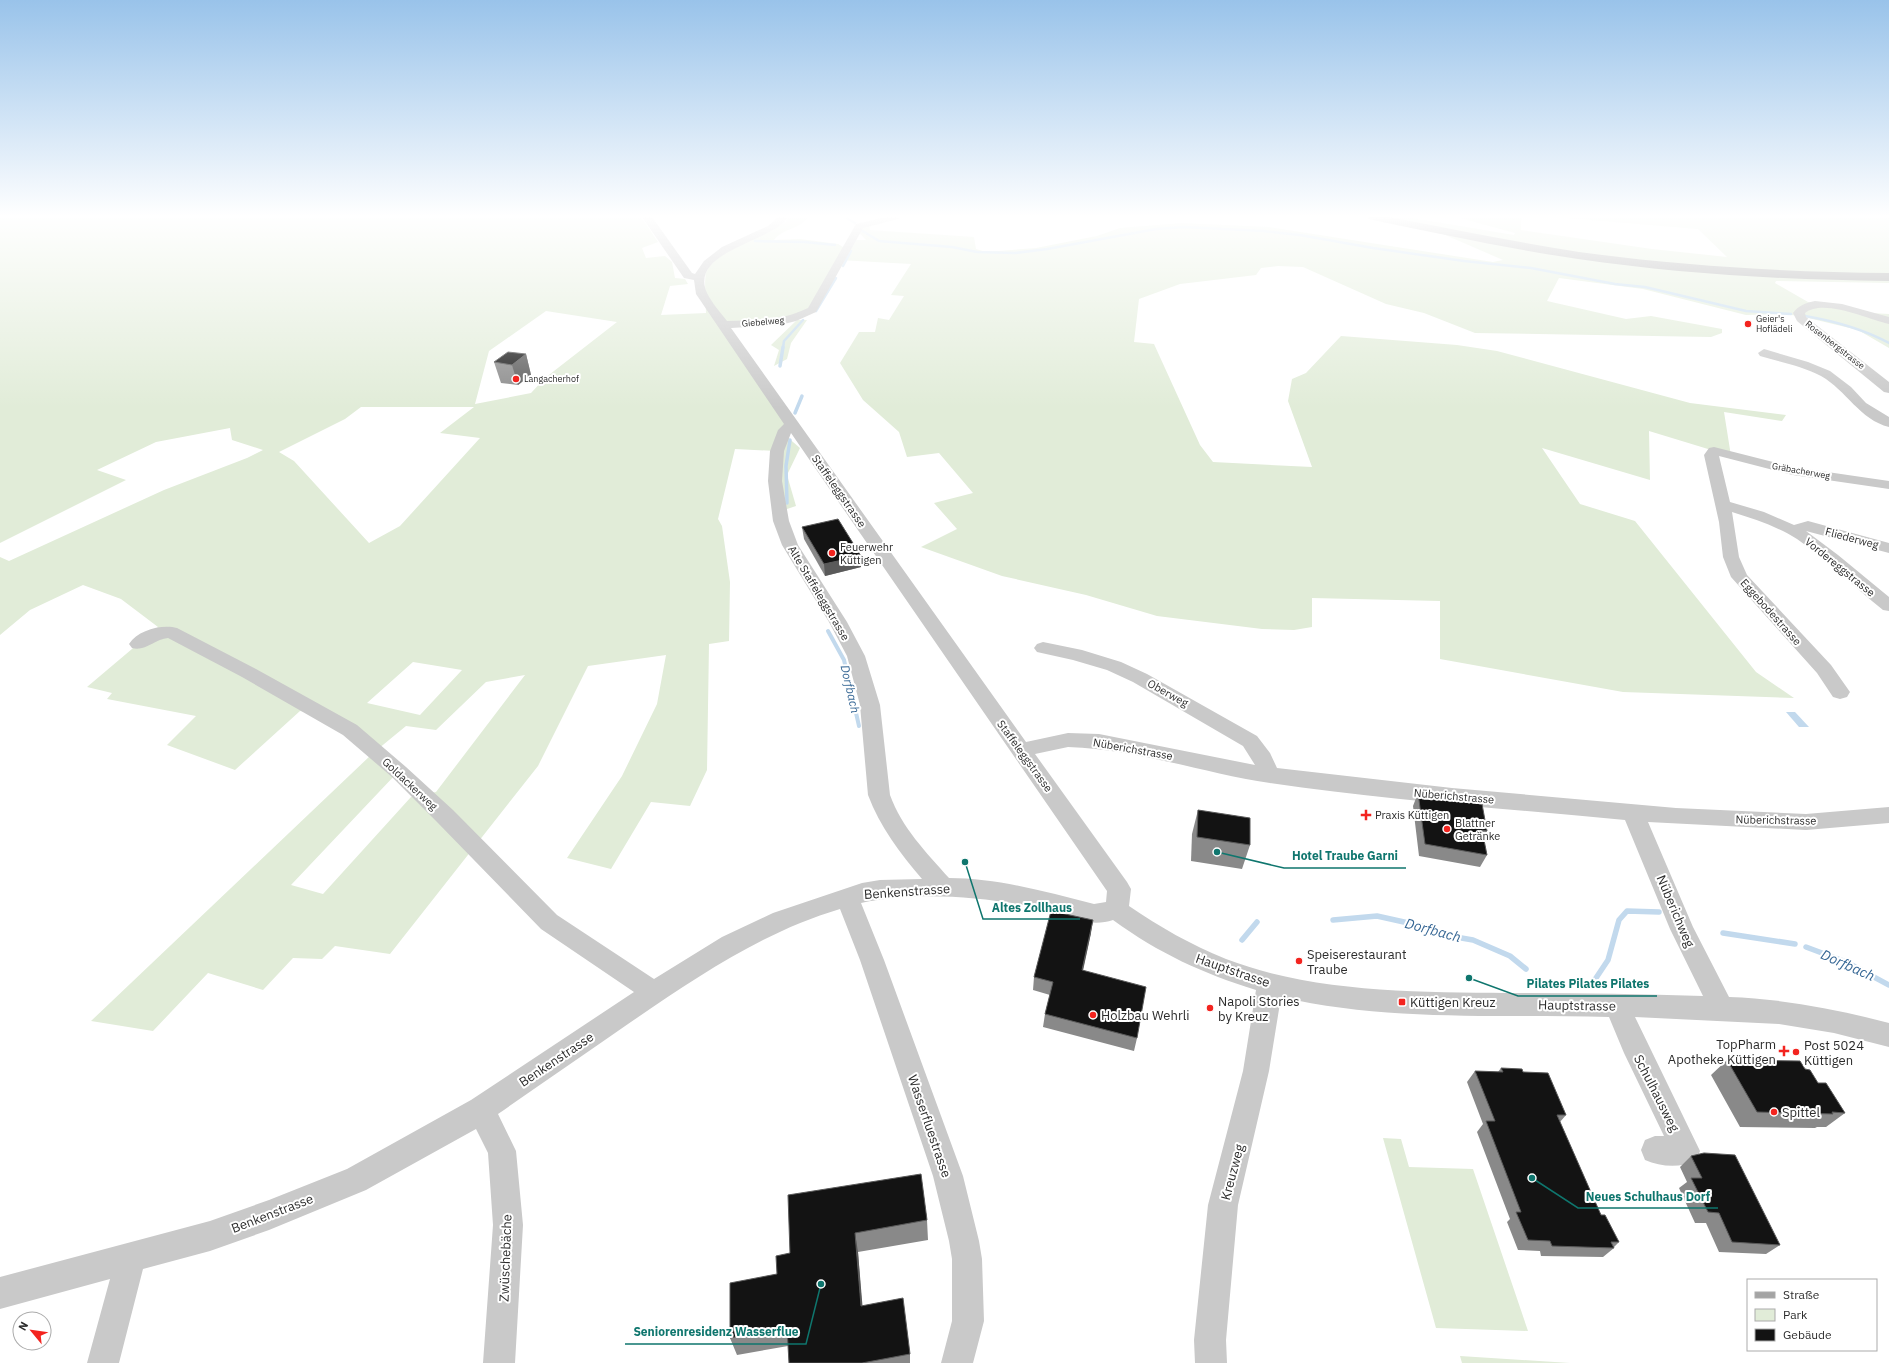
<svg xmlns="http://www.w3.org/2000/svg" width="1889" height="1363" viewBox="0 0 1889 1363" font-family="'IBM Plex Sans',sans-serif">
  <rect width="100%" height="100%" fill="#fff"/>
  <g fill="#e1ecd8" fill-rule="evenodd">
    <path d="M0,217H641L658,242L642,248L646,258L665,256L672,262L675,278L685,279L688,284L670,286L661,315L706,313C706,305 704,280 706,273C713,253 767,231 786,222L788,217H808C801,229 783,228 774,240L800,239L838,244L843,247L856,240H866L855,228L869,224L870,230L974,237L976,249L986,252L1036,248L1097,236L1120,228L1182,223L1268,227L1493,262L1503,260L1443,234L1361,217H1406L1514,235L1515,233L1456,217H1523L1521,221V230L1652,249L1727,257L1698,229L1553,217H1889V283L1776,281L1775,283L1808,302L1870,313L1889,314V348L1858,330L1800,316L1783,314L1746,315L1643,289L1559,278L1547,301L1626,319L1651,316L1722,329V333L1711,337L1475,333L1424,313L1386,304L1303,267L1278,266L1261,268L1256,275L1180,284L1139,299L1134,342L1154,344L1200,445L1213,462L1312,467L1288,401L1292,379L1306,373L1341,336L1457,345L1497,351L1690,403L1786,415L1782,421L1724,412L1731,456L1649,431L1650,480L1542,448L1580,504L1635,521L1756,672L1794,698L1623,692L1440,659V601L1312,598V627L1294,630L1262,629L1157,616L1086,595L1002,576L921,547L957,529L934,503L973,493L939,453L907,457L899,432L863,400L840,363L859,332H875L878,318L889,320L904,296L891,295L911,264L839,260L804,315L723,325L784,420L785,430L777,451L735,449L718,519L722,526L730,582L729,641L709,644L707,770L690,806L651,802L611,869L567,858L622,776L657,704L666,655L588,666L538,766L390,954L335,946L322,959L293,958L263,990L208,973L153,1031L91,1021L371,755L396,774L291,885L323,894L411,797L436,792L525,675L486,682L436,730L406,726L378,749L336,716L300,711L235,770L167,745L196,716L107,699L112,693L87,687L158,627L121,599L83,585L30,610L0,635V557L9,561L164,490L247,458L263,450L232,440L230,428L156,442L97,470L126,480L0,543ZM546,311L617,322L545,378L531,393L475,404L489,351ZM361,407H474L440,433L480,438L400,526L369,543L294,461L279,452L345,419ZM413,662L462,670L420,715L367,703Z"/>
    <polygon points="797,320 807,320 791,343 787,359 774,366 779,350 771,345"/>
    <polygon points="786,436 800,448 787,475 796,506 784,510 780,461"/>
    <polygon points="1383,1138 1401,1139 1409,1167 1473,1169 1528,1331 1436,1328"/>
    <polygon points="1460,1356 1570,1363 1462,1363"/>
  </g>
  <polygon fill="#c2d9ed" points="1786,712 1795,712 1809,727 1799,727"/>
  <g fill="none" stroke-linecap="round" stroke-linejoin="round">
    <g stroke="#c2d9ed" stroke-width="2.5">
      <polyline points="845,217 855,223"/>
      <polyline points="861,230 879,241 952,247 977,252 1015,253 1047,249 1156,229 1184,227 1263,231 1300,235 1373,248 1464,261 1531,268 1615,284 1645,287 1746,311 1791,314"/>
      <polyline points="755,241 805,242 835,245"/>
      <polyline points="843,266 851,251"/>
      <polyline points="816,311 836,278"/>
      <path d="M1805,316C1834,321 1863,329 1889,343"/>
      <polyline points="783,348 784,341 803,320"/>
    </g>
    <g stroke="#c2d9ed" stroke-width="3.5">
      <polyline points="780,366 783,347"/>
      <polyline points="795,413 802,396"/>
      <polyline points="787,503 786,466 790,440"/>
    </g>
    <polyline stroke="#c2d9ed" stroke-width="4" points="828,631 844,660 859,726"/>
    <g stroke="#c2d9ed" stroke-width="5.5">
      <polyline points="1333,920 1377,916 1422,926 1444,935 1473,940 1510,956 1526,969"/>
      <polyline points="1723,933 1795,944"/>
      <polyline points="1242,940 1257,922"/>
      <polyline points="1806,947 1846,962 1889,985"/>
      <polyline points="1594,981 1608,960 1619,920 1627,911 1659,912"/>
    </g>
    <g fill="#c9c9c9" fill-rule="evenodd">
      <path d="M642,217H652L692,273L695,274L704,261L722,247L768,226L778,217H788C773,242 688,251 707,293C712,303 720,312 727,321C755,320 782,321 808,308L856,224L885,217H900L898,219L863,228L816,312L796,321L780,325L731,328L1026,742L1068,733L1099,734L1255,765L1243,746L1133,682L1107,670L1073,660L1037,652L1034,648L1037,644L1043,642L1082,650L1121,662L1147,674L1257,736L1270,753L1277,768L1452,788L1676,808L1806,814L1889,807V823L1806,830L1648,822L1693,927L1729,997C1784,999 1836,1009 1889,1023V1047L1834,1033L1779,1024L1635,1017L1700,1151L1696,1161C1680,1168 1661,1167 1645,1160L1641,1150L1645,1140L1655,1136H1664L1624,1053L1609,1017C1500,1014 1388,1022 1281,997L1269,1071L1238,1205L1226,1340L1227,1363H1195L1194,1340L1208,1205L1243,1071L1256,990C1202,973 1160,954 1113,920C1085,930 1047,909 1018,904C968,896 912,892 861,903L884,960L963,1176L979,1241L982,1259L984,1321L973,1363H941L952,1321V1259L949,1241L933,1176L860,960L840,909C762,932 694,979 628,1024C585,1054 541,1084 498,1114L516,1151L523,1225L515,1363H483L493,1225L488,1153L476,1129L366,1190L269,1230L210,1251L143,1269L119,1363H87L110,1279L0,1309V1277L210,1221L269,1200L347,1169L471,1100L634,992L541,929L437,822L392,777L343,735L242,677L168,638C155,639 145,652 132,648L129,644C138,630 162,624 177,628L256,669L357,725L406,767L453,810L557,915L654,979L722,937L773,913L862,883L880,880L922,879C900,853 880,827 868,795L860,705L847,656L829,622L782,545L773,521L768,481L770,451L778,430L784,424L696,294L694,280L684,278ZM791,433L1107,891L1106,902L1094,904C1046,892 998,878 949,878C926,852 902,828 890,795L880,705L865,656L847,622L798,545L789,521L782,481L784,451ZM1068,747C1137,749 1202,773 1270,783C1388,800 1507,809 1625,820L1670,929L1703,996C1642,994 1582,993 1522,993C1426,992 1317,994 1226,959C1191,945 1160,927 1129,906L1131,889L1127,882L1035,754Z"/>
      <path d="M1815,301L1842,304L1889,317V324C1868,319 1823,298 1805,313L1806,317L1889,382V393L1884,392L1797,321L1793,313C1799,305 1806,303 1815,301Z"/>
      <path d="M1764,349L1808,362L1830,371L1851,387L1866,403L1889,417V427C1860,420 1846,390 1821,376C1802,366 1780,362 1760,356L1758,353Z"/>
      <path d="M1714,447L1793,467L1889,481V489L1793,475L1719,456L1730,502L1764,512L1794,525L1808,521L1889,543V553L1806,531L1838,555L1889,597V611L1883,610C1854,587 1828,560 1797,539C1778,527 1755,519 1732,512L1739,557L1747,575L1831,665L1850,692L1847,697L1840,699L1833,697L1817,673L1731,577L1723,557L1719,522L1704,455L1709,448Z"/>
    </g>
    <path fill="#a4a4a4" fill-rule="evenodd" d="M1368,217H1389C1452,229 1515,242 1579,252C1682,266 1785,272 1889,273V281C1785,280 1681,274 1578,259C1509,249 1441,234 1373,220L1369,219Z"/>
  </g>
  <g fill="#898989">
    <polygon points="526,354 531,375 518,385 501,383 494,362"/>
    <polygon points="802,527 861,556 861,567 825,576 804,539"/>
    <polygon points="1418,793 1487,831 1483,837 1487,855 1480,867 1419,856 1413,806"/>
    <polygon points="1198,810 1250,845 1242,869 1191,861 1192,834"/>
    <polygon points="1091,933 1083,971 1137,1038 1134,1051 1043,1027 1045,1014 1050,995 1033,990 1034,977"/>
    <polygon points="1727,1060 1818,1083 1845,1113 1826,1127 1817,1127 1815,1128 1740,1127 1711,1075"/>
    <polygon points="1501,1068 1523,1072 1566,1115 1560,1122 1601,1215 1619,1242 1614,1247 1614,1248 1603,1257 1541,1256 1540,1251 1518,1250 1507,1222 1510,1219 1477,1132 1483,1124 1467,1082 1475,1071 1498,1072"/>
    <polygon points="1691,1156 1780,1245 1766,1254 1719,1252 1706,1223 1695,1223 1679,1188 1687,1182 1680,1167"/>
    <polygon points="921,1174 927,1220 928,1240 858,1252 862,1306 910,1354 910,1363 789,1363 788,1346 737,1355 730,1338 777,1274 790,1253"/>
  </g>
  <g fill="#5a5a5a">
    <polygon points="526,354 531,375 518,385 512,365"/>
    <polygon points="861,556 861,567 825,576 824,564"/>
    <polygon points="1093,920 1091,933 1080,983 1082,970"/>
    <polygon points="855,1233 858,1252 864,1324 861,1306"/>
  </g>
  <g fill="#131313" stroke="#5a5a5a">
    <polygon points="508,352 526,354 512,365 494,362"/>
    <polygon points="838,519 861,556 824,564 802,527"/>
    <polygon points="1418,793 1482,804 1487,831 1482,830 1487,855 1425,844"/>
    <polygon points="1198,810 1250,818 1250,845 1197,837"/>
    <polygon points="1051,911 1093,920 1082,970 1146,987 1137,1038 1045,1014 1053,982 1034,977"/>
    <polygon points="1727,1060 1800,1061 1805,1069 1810,1070 1818,1083 1826,1083 1845,1113 1832,1112 1833,1114 1757,1112"/>
    <polygon points="1501,1068 1522,1069 1523,1072 1548,1073 1566,1115 1557,1115 1601,1215 1605,1215 1619,1242 1611,1242 1614,1248 1552,1246 1550,1241 1528,1240 1516,1212 1521,1212 1486,1121 1495,1121 1475,1071 1503,1072"/>
    <polygon points="1704,1153 1735,1155 1780,1245 1732,1242 1719,1213 1708,1212 1691,1178 1702,1178 1691,1156"/>
    <polygon points="921,1174 927,1220 855,1233 861,1306 903,1298 910,1354 862,1363 789,1363 787,1328 730,1338 730,1283 777,1274 776,1256 790,1253 788,1195"/>
  </g>
  <linearGradient id="sky" x2="0" y2="1"><stop stop-color="#99c3ea"/><stop offset="0.53" stop-color="#fff"/><stop offset="1" stop-color="#fff" stop-opacity="0"/></linearGradient>
  <rect width="1889" height="408" fill="url(#sky)"/>
  <g fill="#f3241f" stroke="#fff" stroke-width="1.5">
    <circle cx="1748" cy="324" r="4"/>
    <circle cx="516" cy="379" r="4"/>
    <circle cx="832" cy="553" r="4"/>
    <path d="M1364 809h4v4h4v4h-4v4h-4v-4h-4v-4h4z"/>
    <circle cx="1447" cy="829" r="4"/>
    <circle cx="1299" cy="961" r="4"/>
    <rect x="1398" y="998" width="8" height="8" rx="2"/>
    <circle cx="1210" cy="1008" r="4"/>
    <circle cx="1093" cy="1015" r="4"/>
    <path d="M1782 1045h4v4h4v4h-4v4h-4v-4h-4v-4h4z"/>
    <circle cx="1796" cy="1052" r="4"/>
    <circle cx="1774" cy="1112" r="4"/>
  </g>
  <g text-anchor="middle" stroke-width="4" stroke-linejoin="round" paint-order="stroke">
    <g font-size="9" fill="#2c2c2c" stroke="#fff" text-anchor="start">
      <text x="1756" y="322">Geier's<tspan x="1756" dy="10">Hoflädeli</tspan></text>
      <text x="524" y="382">Langacherhof</text>
    </g>
    <g font-size="9" fill="#2c2c2c" stroke="#fff">
      <text transform="translate(763 322) rotate(-5)" y="3">Giebelweg</text>
      <text transform="translate(1835 345) rotate(38)" y="3">Rosenbergstrasse</text>
      <text transform="translate(1801 471) rotate(10)" y="3">Gräbacherweg</text>
    </g>
    <g font-size="11" fill="#2c2c2c" stroke="#fff">
      <text transform="translate(839 491) rotate(55)" y="4">Staffeleggstrasse</text>
      <text transform="translate(1852 538) rotate(15)" y="4">Fliederweg</text>
      <text transform="translate(1840 567) rotate(39)" y="4">Vordereggstrasse</text>
      <text transform="translate(819 593) rotate(59)" y="4">Alte Staffeleggstrasse</text>
      <text transform="translate(1771 612) rotate(48)" y="4">Eggebodestrasse</text>
      <text transform="translate(1168 693) rotate(29)" y="4">Oberweg</text>
      <text transform="translate(1133 749) rotate(10)" y="4">Nüberichstrasse</text>
      <text transform="translate(1025 756) rotate(54)" y="4">Staffeleggstrasse</text>
      <text transform="translate(410 784) rotate(43)" y="4">Goldackerweg</text>
      <text transform="translate(1454 796) rotate(5)" y="4">Nüberichstrasse</text>
      <text transform="translate(1776 820) rotate(1)" y="4">Nüberichstrasse</text>
    </g>
    <g font-size="11" fill="#2c2c2c" stroke="#fff" text-anchor="start">
      <text x="840" y="551">Feuerwehr<tspan x="840" dy="13">Küttigen</tspan></text>
      <text x="1375" y="819">Praxis Küttigen</text>
      <text x="1455" y="827">Blattner<tspan x="1455" dy="13">Getränke</tspan></text>
    </g>
    <g font-size="12" font-style="italic" fill="#356694" stroke="#fff">
      <text transform="translate(850 689) rotate(77)" y="4">Dorfbach</text>
    </g>
    <g font-size="13" fill="#2c2c2c" stroke="#fff">
      <text transform="translate(907 891) rotate(-4)" y="5">Benkenstrasse</text>
      <text transform="translate(1676 911) rotate(67)" y="5">Nüberichweg</text>
      <text transform="translate(1233 970) rotate(19)" y="5">Hauptstrasse</text>
      <text transform="translate(1577 1005) rotate(1)" y="5">Hauptstrasse</text>
      <text transform="translate(556 1059) rotate(-34)" y="5">Benkenstrasse</text>
      <text transform="translate(1657 1093) rotate(63)" y="5">Schulhausweg</text>
      <text transform="translate(930 1126) rotate(71)" y="5">Wasserfluestrasse</text>
      <text transform="translate(1232 1172) rotate(-75)" y="5">Kreuzweg</text>
      <text transform="translate(272 1213) rotate(-21)" y="5">Benkenstrasse</text>
      <text transform="translate(505 1258) rotate(-88)" y="5">Zwüschebäche</text>
    </g>
    <g font-size="13" fill="#2c2c2c" stroke="#fff" text-anchor="start">
      <text x="1307" y="959">Speiserestaurant<tspan x="1307" dy="15">Traube</tspan></text>
      <text x="1218" y="1006">Napoli Stories<tspan x="1218" dy="15">by Kreuz</tspan></text>
      <text x="1410" y="1007">Küttigen Kreuz</text>
      <text x="1101" y="1020">Holzbau Wehrli</text>
      <text x="1776" y="1049" text-anchor="end">TopPharm<tspan x="1776" dy="15">Apotheke Küttigen</tspan></text>
      <text x="1804" y="1050">Post 5024<tspan x="1804" dy="15">Küttigen</tspan></text>
      <text x="1782" y="1117">Spittel</text>
    </g>
    <g font-size="14" font-style="italic" fill="#356694" stroke="#fff">
      <text transform="translate(1433 930) rotate(15)" y="5">Dorfbach</text>
      <text transform="translate(1848 965) rotate(24)" y="5">Dorfbach</text>
    </g>
  </g>
  <path fill="none" stroke="#0f766e" stroke-width="1.5" d="M1217 852L1284 868H1406M965 862L983 919H1080M1469 978L1518 996H1657M1532 1178L1578 1208H1718M821 1284L806 1344H625"/>
  <g fill="#0f766e" stroke="#fff" stroke-width="1.5">
    <circle cx="1217" cy="852" r="4"/>
    <circle cx="965" cy="862" r="4"/>
    <circle cx="1469" cy="978" r="4"/>
    <circle cx="1532" cy="1178" r="4"/>
    <circle cx="821" cy="1284" r="4"/>
  </g>
  <g font-size="12" text-anchor="middle" font-weight="bold" fill="#0f766e" stroke="#fff" stroke-width="4" stroke-linejoin="round" paint-order="stroke">
    <text x="1345" y="860">Hotel Traube Garni</text>
    <text x="1032" y="912">Altes Zollhaus</text>
    <text x="1588" y="988">Pilates Pilates Pilates</text>
    <text x="1648" y="1201">Neues Schulhaus Dorf</text>
    <text x="716" y="1336">Seniorenresidenz Wasserflue</text>
  </g>
  <rect x="1747" y="1279" width="130" height="72" fill="#ffffff" stroke="#ababab"/>
  <rect x="1755" y="1292" width="20" height="6" fill="#a4a4a4" stroke="#ababab"/>
  <text x="1783" y="1299" font-size="12" fill="#2c2c2c">Straße</text>
  <rect x="1755" y="1309" width="20" height="12" fill="#e1ecd8" stroke="#ababab"/>
  <text x="1783" y="1319" font-size="12" fill="#2c2c2c">Park</text>
  <rect x="1755" y="1329" width="20" height="12" fill="#131313" stroke="#ababab"/>
  <text x="1783" y="1339" font-size="12" fill="#2c2c2c">Gebäude</text>
  <g transform="translate(32 1331) rotate(299)"><circle r="19" fill="#ffffff" stroke="#ababab"/>
  <path d="M0-3L7 15L0 10L-7 15Z" fill="#f3241f"/>
  <text y="-6" font-size="11" font-weight="bold" text-anchor="middle" fill="#2c2c2c">N</text>
  </g>
</svg>
